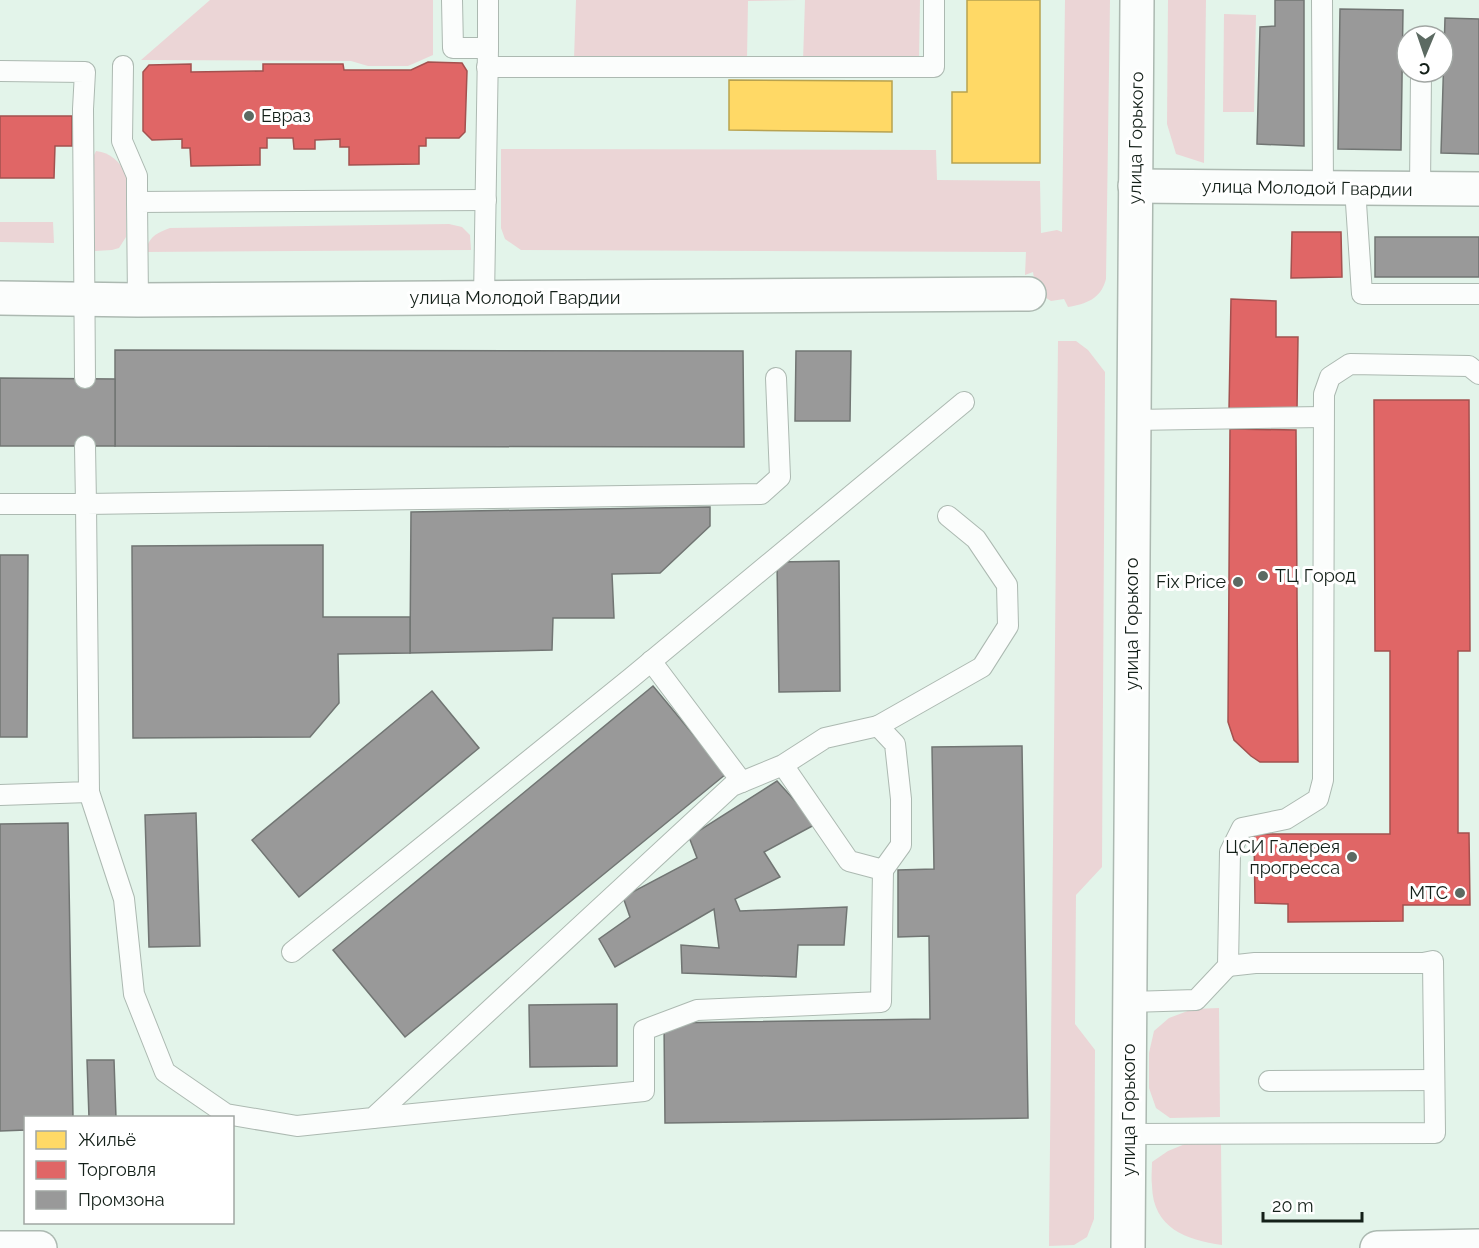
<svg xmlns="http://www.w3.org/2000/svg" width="1479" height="1248" viewBox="0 0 1479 1248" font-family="Raleway,sans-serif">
  <rect width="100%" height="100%" fill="#e3f4ea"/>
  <g fill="#ebd5d6">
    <polygon points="210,0 433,0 433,55 408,66 368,66 351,61 141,60"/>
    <polygon points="576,0 798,0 748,1 747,59 574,59"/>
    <polygon points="805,0 920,0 919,60 803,61"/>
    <path d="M1065,0H1110L1106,279C1101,299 1086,304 1068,307L1064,299L1051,301L1033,290L1034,278L1033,272L1025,275L1026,252L521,250L505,239L501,228V149L936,150L937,180L1040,181L1041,233L1057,230L1062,232Z"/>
    <polygon points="1168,0 1206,0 1204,163 1176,154 1167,124"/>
    <polygon points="1224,14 1256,15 1254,112 1223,112"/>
    <path d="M96,151C111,153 119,161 126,174V237L119,248L112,250L95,251L94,155Z"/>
    <polygon points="0,222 53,222 54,243 0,242"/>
    <path d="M449,224L462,227L470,235L471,250L145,252C150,236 155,234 170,228Z"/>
    <polygon points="1058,341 1076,341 1088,350 1105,372 1102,867 1076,895 1075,1024 1095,1050 1094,1219 1087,1237 1074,1245 1049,1246"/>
    <polygon points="1219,1008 1220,1117 1170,1118 1156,1108 1149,1088 1149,1053 1154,1031 1169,1018 1193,1009"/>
    <path d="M1185,1144H1221L1222,1245C1186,1240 1153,1228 1152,1186C1151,1178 1152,1170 1152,1162L1168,1151Z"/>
  </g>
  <g fill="#ffd966" stroke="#b8a24f" stroke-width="1.5">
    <polygon points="967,0 1040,0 1040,163 952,163 952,92 967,92"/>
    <polygon points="729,80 892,81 892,132 729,130"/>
  </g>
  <g fill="#e06666" stroke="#a3514f" stroke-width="1.5">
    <polygon points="428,62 462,63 467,71 465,132 459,138 426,138 426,146 419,146 419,164 349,165 349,147 340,147 340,139 315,140 315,149 294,149 293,138 267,138 267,148 260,148 260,165 191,166 190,148 182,148 182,139 152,140 143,131 143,72 149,65 191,64 191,72 263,71 263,64 343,64 344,70 411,70"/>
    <polygon points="0,116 72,116 72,146 55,146 54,178 0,178"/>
    <polygon points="1292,232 1341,232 1342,277 1291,278"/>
    <polygon points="1231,299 1276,301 1276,337 1298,337 1297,410 1229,410"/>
    <polygon points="1374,400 1469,400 1470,651 1458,651 1458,833 1469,833 1470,905 1403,905 1403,921 1288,922 1288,904 1255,903 1254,834 1390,834 1390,651 1375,651"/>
    <polygon points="1230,429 1296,430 1298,762 1260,762 1251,756 1234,740 1228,722"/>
  </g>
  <g fill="#999" stroke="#717573" stroke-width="1.5">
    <polygon points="1275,0 1304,0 1304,146 1257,144 1260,27 1275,26"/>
    <polygon points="1340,9 1403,10 1401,150 1338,149"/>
    <polygon points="1445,18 1479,19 1479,154 1441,153"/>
    <rect x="1375" y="237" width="104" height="40"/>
    <polygon points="115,350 743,351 744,447 115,446"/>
    <polygon points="796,351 851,351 850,421 795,421"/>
    <polygon points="0,378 115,379 115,446 0,446"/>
    <polygon points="710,507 710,526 660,573 612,574 614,618 553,618 552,650 410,653 411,512"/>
    <polygon points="323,545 323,617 410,617 410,653 338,654 339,703 310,737 133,738 132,546"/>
    <polygon points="0,555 28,555 27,737 0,737"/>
    <polygon points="839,561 840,691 779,692 777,562"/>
    <polygon points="653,686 726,774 405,1037 333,950"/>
    <polygon points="432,691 479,748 299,897 252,840"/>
    <polygon points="1022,746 1028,1118 665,1123 664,1023 930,1019 929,936 898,937 898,870 934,869 932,747"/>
    <polygon points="777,781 816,824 764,852 780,877 735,899 740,911 847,907 844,945 798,945 796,977 682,973 681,945 719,948 714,909 615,967 599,939 630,917 623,897 697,858 689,837"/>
    <polygon points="196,813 200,946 149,947 145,815"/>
    <polygon points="68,823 73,1118 26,1118 26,1130 0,1131 0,824"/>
    <polygon points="617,1004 617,1066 530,1067 529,1005"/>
    <polygon points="87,1060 114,1060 116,1118 89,1118"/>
  </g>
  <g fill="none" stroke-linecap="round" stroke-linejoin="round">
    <defs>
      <g id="service">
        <polyline points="452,0 453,48 488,48 484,299"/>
        <polyline points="1322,0 1323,187"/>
        <polyline points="488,48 488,0"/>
        <polyline points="123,66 122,141 137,176 137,202"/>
        <polyline points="487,67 934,67 934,0"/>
        <polyline points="0,71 85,72 83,109 85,378"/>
        <polyline points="1355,188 1362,294 1479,294"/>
        <polyline points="1420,189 1421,72"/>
        <polyline points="138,300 137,202 486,200"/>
        <polyline points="1133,420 1323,417"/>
        <polyline points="0,504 86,504 85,446"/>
        <polyline points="651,661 742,782"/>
        <polyline points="878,726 982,667 1008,626 1007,585 976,539 948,516"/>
        <polyline points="89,792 124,899 134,994 165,1072 226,1114 297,1126 373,1118 732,786 783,765 849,861 883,870 901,845 901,799 895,744 878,726 825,738 783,765"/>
        <polyline points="0,795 89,792 86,504 761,494 780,477 776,378"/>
        <polyline points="292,952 631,678 964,402"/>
        <polyline points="1130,1002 1196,1000 1228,966 1230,852 1242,828 1286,819 1318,799 1323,780 1324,394 1330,377 1350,364 1469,366 1479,374"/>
        <polyline points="1269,1081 1434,1080"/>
        <polyline points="373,1118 644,1091 644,1030 697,1010 881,1002 883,870"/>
        <polyline points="1129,1134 1435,1133 1433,961 1423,963 1255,963 1228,966"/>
      </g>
      <g id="minor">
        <polyline points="1135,186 1479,189"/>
        <polyline points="0,298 138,300 1029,294"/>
        <polyline points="0,1248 40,1248"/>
        <polyline points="1377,1248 1479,1246"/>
      </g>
      <polyline id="tertiary" points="1128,1248 1137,0"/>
    </defs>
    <use href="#service" stroke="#acb9b1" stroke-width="22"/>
    <use href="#minor" stroke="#acb9b1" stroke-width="36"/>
    <use href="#tertiary" stroke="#acb9b1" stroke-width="36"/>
    <use href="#service" stroke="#fbfdfc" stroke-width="20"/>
    <use href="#minor" stroke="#fbfdfc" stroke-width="33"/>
    <use href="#tertiary" stroke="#fbfdfc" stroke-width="33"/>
  </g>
  <g fill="#5c6a62" stroke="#fff" stroke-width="2">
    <circle cx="249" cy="116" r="6"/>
    <circle cx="1263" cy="576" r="6"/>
    <circle cx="1238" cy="582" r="6"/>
    <circle cx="1352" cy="857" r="6"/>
    <circle cx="1460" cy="893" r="6"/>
  </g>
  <g text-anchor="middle" stroke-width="6" stroke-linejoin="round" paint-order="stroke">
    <g font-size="18" fill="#142019" stroke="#fff" text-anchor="end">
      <text x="261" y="122" text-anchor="start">Евраз</text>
      <text x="1275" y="582" text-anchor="start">ТЦ Город</text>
      <text x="1226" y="588">Fix Price</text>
      <text x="1340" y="853">ЦСИ Галерея<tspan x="1340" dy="21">прогресса</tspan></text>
      <text x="1448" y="899">МТС</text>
    </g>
    <g font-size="18" fill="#142019" stroke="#fff">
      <text transform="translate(1136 138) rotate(-89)" y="6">улица Горького</text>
      <text transform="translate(1307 188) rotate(1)" y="6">улица Молодой Гвардии</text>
      <text x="515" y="304">улица Молодой Гвардии</text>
      <text transform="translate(1132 624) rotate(-90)" y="6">улица Горького</text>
      <text transform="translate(1129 1110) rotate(-90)" y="6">улица Горького</text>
    </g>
  </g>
  <rect x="24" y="1116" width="210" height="108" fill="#ffffff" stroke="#a1a6a3" stroke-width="1.5"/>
  <rect x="36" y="1131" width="30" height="18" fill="#ffd966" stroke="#a1a6a3" stroke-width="1.5"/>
  <text x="78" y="1146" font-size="18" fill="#142019">Жильё</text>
  <rect x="36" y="1161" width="30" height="18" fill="#e06666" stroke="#a1a6a3" stroke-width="1.5"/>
  <text x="78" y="1176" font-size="18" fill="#142019">Торговля</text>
  <rect x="36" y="1191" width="30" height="18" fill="#999999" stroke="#a1a6a3" stroke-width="1.5"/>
  <text x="78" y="1206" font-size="18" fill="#142019">Промзона</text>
  <g transform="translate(1425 54) rotate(182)"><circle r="28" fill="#ffffff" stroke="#a1a6a3" stroke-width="1.5"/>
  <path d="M0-4.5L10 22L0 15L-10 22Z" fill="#5c6a62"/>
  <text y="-9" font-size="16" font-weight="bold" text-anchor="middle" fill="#142019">С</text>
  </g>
  <path d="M1263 1212v9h99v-9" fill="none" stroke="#142019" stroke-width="3"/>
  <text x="1272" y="1212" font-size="18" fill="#142019" stroke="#ffffff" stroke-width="4.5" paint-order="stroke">20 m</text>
</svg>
